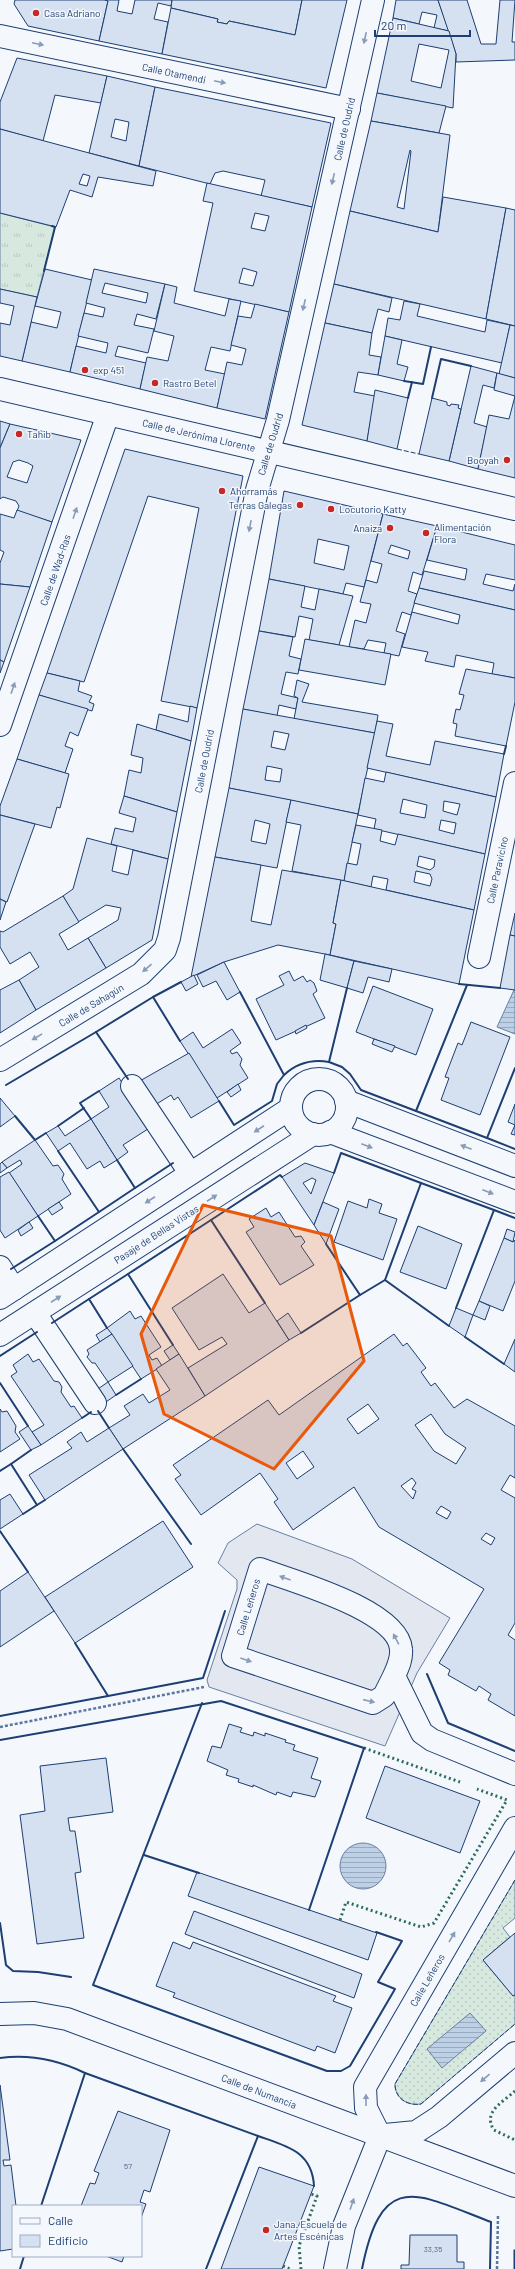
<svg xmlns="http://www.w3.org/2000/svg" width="515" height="2269" viewBox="0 0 515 2269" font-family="Barlow,sans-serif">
  <defs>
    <pattern id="grass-tufts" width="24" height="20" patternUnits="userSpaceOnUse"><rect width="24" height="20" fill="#d7e8df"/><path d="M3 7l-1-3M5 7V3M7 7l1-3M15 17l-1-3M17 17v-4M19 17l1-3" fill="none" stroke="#b8c8c3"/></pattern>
    <pattern id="garden-dots" width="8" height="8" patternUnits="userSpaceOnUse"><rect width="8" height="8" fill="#d7e8df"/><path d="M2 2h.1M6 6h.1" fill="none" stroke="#b8c8c3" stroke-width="1.8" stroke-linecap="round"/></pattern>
    <pattern id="water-rules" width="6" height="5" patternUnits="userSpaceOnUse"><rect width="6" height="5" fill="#bed0e5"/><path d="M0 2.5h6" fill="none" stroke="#9aaabe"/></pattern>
  </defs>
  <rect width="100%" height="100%" fill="#f4f7fb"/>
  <polygon fill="url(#grass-tufts)" stroke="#687fa3" points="0,213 55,227 37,297 0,289"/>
  <path fill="url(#garden-dots)" stroke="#687fa3" d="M515,1880V1918L503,1928L510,1937L483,1960L513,1996L515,1995V2024L421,2104C408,2106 395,2099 395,2084Z"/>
  <polygon fill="#e3e8f0" stroke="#687fa3" points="257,1524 352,1559 450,1618 417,1673 385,1746 209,1687 207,1680 237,1589 237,1580 218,1563 228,1543"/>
  <g fill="url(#water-rules)" stroke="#687fa3">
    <polygon points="514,990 515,991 515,1034 497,1027"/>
    <circle cx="363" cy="1866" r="23"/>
    <polygon points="470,2013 486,2031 442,2068 427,2049"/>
  </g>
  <g fill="#d5e0f0" stroke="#1d3f73" fill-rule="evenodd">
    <polygon points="15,0 105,0 108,1 99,41 28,26 14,4"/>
    <polygon points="105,0 119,0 117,11 132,14 135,0 172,0 171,6 158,3 154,19 168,22 162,54 99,41 108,1"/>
    <polygon points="172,0 302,0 295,35 229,21 227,24 217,22 218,19 171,8"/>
    <polygon points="302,0 347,0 326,88 162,54 171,8 218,19 217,22 227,24 229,21 295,35"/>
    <polygon points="396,0 438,0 449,31 434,28 437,15 422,12 419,24 393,18"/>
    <polygon points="438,0 467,0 481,44 496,44 500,0 515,0 512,42 515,42 515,60 456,62 456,54"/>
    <path d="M393,18L449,31L456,54L453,108L377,93ZM419,44L449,50L441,88L411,81Z"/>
    <polygon points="17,58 107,76 101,103 55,95 43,141 0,129 0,102"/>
    <path d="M107,76L155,87L139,166L89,153ZM115,119L129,122L126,141L111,137Z"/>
    <polygon points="155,87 331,123 312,207 261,196 265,180 223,171 215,173 210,184 139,166"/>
    <polygon points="377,93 446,106 439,133 371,121"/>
    <path d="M371,121L450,135L438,232L350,211ZM410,150L411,151L404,209L397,207Z"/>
    <path d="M0,129L156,171L153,186L98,177L92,197L70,190L56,227L0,213ZM83,174L90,176L87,186L79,184Z"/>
    <path d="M207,183L312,207L289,312L194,291L213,203L203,201ZM255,213L269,216L265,231L251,228ZM243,268L257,272L253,286L239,283Z"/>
    <polygon points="443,197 506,208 486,319 334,284 350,211 438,232"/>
    <polygon points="506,208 515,210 515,326 486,319"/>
    <polygon points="45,269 92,280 70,372 22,361 31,322 57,328 61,312 35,306"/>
    <path d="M94,269L165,284L156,319L137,314L134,325L154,329L148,353L118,346L115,356L146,363L140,389L70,372L76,346L106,353L108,343L78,336L84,313L103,317L105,308L86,303ZM105,283L148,293L146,303L102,293Z"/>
    <polygon points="165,284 177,287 174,303 225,316 229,299 241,301 230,351 211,347 205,370 225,374 217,408 140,389 147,357 168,361 174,336 154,331"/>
    <polygon points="334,284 392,298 389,312 378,309 372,333 325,323"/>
    <polygon points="0,289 37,297 22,361 0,356 0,323 10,325 14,306 0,303"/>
    <polygon points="404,301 420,304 417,316 485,332 487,320 510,325 502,363 385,336 388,318 400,320"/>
    <polygon points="255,304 289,312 265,419 217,408 227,362 242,365 246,349 231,345 238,316 251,318"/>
    <polygon points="325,323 372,333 369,355 381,357 378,375 358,372 354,392 375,396 367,441 302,425"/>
    <polygon points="510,325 515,326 515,378 499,374"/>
    <polygon points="385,336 402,340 397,364 408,367 404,381 378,375"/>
    <polygon points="471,366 497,373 494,388 483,385 474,423 487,427 478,469 449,461"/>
    <polygon points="497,373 515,378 515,478 478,469 489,415 509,419 515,396 494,390"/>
    <polygon points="375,390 408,398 397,449 367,441"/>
    <polygon points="432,398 447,402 447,405 450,406 451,404 459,405 458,408 461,409 449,461 419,454"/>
    <polygon points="0,421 10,424 0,448"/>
    <path d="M10,424L81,440L52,522L17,511L19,506L16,501L3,497L0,499V448ZM19,460L28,463L33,466L27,483L7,477L13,462Z"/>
    <polygon points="125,449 243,476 197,708 161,701 199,508 148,496 84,682 47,673"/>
    <path d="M284,491L383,514L364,587L346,583L343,594L269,579ZM318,539L349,546L344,570L314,563Z"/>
    <polygon points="17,510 52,522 30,587 0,584 0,563 4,552 0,550 0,514 14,518"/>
    <path d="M383,514L437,526L422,575L413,572L408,591L417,594L411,615L402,612L396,631L405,634L399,656L384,653L386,643L368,640L364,649L349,647L355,620L366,623L371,604L360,602L366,580L377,583L382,564L371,561ZM391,545L410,551L408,559L388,553Z"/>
    <polygon points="437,526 515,545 515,580 486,574 483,584 513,591 515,584 515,610 419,588 424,571 465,580 467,569 427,560"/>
    <polygon points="269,579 305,586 301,607 315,610 319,589 353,596 339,645 309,640 313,619 299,616 295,637 259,631"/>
    <polygon points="0,584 30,587 4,662 0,660"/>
    <polygon points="419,588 515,610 515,678 492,674 494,663 456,655 454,667 425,661 428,652 402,647 412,612 458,624 460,615 414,603"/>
    <polygon points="259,631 293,637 289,656 301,659 298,674 286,672 281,694 298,698 296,709 279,705 277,716 243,709"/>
    <polygon points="305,639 391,654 385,685 299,670"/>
    <polygon points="0,660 4,662 0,673"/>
    <polygon points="466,669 515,678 515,702 506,746 455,736 457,724 453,723 456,709 460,710 464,695 459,694"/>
    <polygon points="47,673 80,681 78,691 92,696 89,702 94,704 92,711 39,695"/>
    <polygon points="297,680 309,684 302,702 378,715 375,733 294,719 298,698 294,696"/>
    <polygon points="39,695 88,709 78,736 70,732 65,746 73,749 65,773 17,759"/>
    <polygon points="190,706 197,708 191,741 156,730 159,714 188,722"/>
    <path d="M243,709L375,733L358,814L229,788ZM274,731L289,734L285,750L271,747ZM267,766L282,769L280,782L265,780Z"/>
    <polygon points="377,721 393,724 386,756 430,765 435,741 504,754 496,797 367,768"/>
    <polygon points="137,724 191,741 177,812 124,796 129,770 141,773 143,758 131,755"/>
    <polygon points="17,759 69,774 60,808 57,807 51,828 0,815 0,806"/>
    <path d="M386,772L496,797L485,854L374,829L376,819L358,815L365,778L384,782ZM403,799L427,805L425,818L400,813ZM444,801L460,804L457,815L443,811ZM441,820L456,823L454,834L439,830Z"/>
    <path d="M229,788L291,800L277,868L215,857ZM255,820L270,824L266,844L251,841Z"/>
    <polygon points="124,796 177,812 168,859 111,844 115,828 133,832 136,818 119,813"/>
    <polygon points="291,800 358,814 344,881 292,871 301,825 286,822"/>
    <polygon points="0,815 35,824 7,902 0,899"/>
    <path d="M356,825L382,830L380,841L395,845L398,834L485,854L474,910L386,890L388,879L373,876L371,887L344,881L347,863L357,865L361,844L352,842ZM419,856L435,860L434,867L430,870L417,866ZM416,871L430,874L432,879L430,886L414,882Z"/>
    <polygon points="87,838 117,846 112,871 128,875 133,850 168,859 152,940 106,968 88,938 118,920 121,908 106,905 78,922 63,896 73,889"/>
    <polygon points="215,857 261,865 251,921 271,925 282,870 341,880 333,923 336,924 330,955 278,945 224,962 191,977"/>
    <polygon points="341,880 474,910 459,984 330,955 336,924 333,923"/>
    <polygon points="63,896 79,922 59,934 68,950 88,938 106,968 36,1010 19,980 39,967 30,952 10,964 0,947 0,931 3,932"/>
    <polygon points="0,899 6,902 0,920"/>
    <polygon points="515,913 515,936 510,935"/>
    <polygon points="510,935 515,936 515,990 500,988"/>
    <polygon points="325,954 354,961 347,988 320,980"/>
    <polygon points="354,961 392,969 389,982 368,977 363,993 347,988"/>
    <polygon points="224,962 240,992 227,1000 216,981 203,987 197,975"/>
    <polygon points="289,971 294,981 303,976 307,982 310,980 314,983 317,991 313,994 325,1018 276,1040 256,999 284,985 279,976"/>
    <polygon points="194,975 198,984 186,991 181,982"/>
    <polygon points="19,980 36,1010 0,1033 0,990"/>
    <polygon points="373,986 433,1009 416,1055 356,1032"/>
    <polygon points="471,1022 510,1037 480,1115 441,1100 449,1078 445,1077 458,1043 462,1045"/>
    <polygon points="306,1025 307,1028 296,1034 295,1031"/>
    <polygon points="232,1029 241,1043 230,1051 232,1054 237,1052 242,1059 240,1065 248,1078 217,1098 180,1041 193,1032 203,1048"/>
    <polygon points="374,1039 395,1046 392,1052 372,1044"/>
    <polygon points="189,1053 219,1101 191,1118 178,1097 174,1100 171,1095 155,1105 138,1082"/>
    <polygon points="119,1078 151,1127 123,1145 128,1152 117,1160 91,1119 109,1107 99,1091"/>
    <polygon points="238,1084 241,1090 231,1097 227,1092"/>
    <polygon points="0,1098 15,1116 0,1127"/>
    <polygon points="515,1104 515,1125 508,1122"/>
    <polygon points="91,1119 117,1160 104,1168 100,1161 87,1169 70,1143 58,1151 46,1133 58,1126 65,1136"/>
    <polygon points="515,1125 515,1135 511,1134"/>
    <polygon points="35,1140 53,1166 58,1165 64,1174 62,1179 71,1194 38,1216 9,1173 22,1164 20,1160 7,1168 2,1162"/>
    <polygon points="2,1162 7,1168 0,1173 0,1164"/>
    <path d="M305,1163L334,1173L314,1225L282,1177ZM312,1178L316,1180L311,1194L303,1183Z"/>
    <polygon points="9,1172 38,1216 5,1238 0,1230 0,1177"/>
    <polygon points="369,1199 382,1204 379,1213 397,1219 383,1260 334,1242 348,1201 367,1208"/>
    <polygon points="59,1202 63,1208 52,1215 48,1209"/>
    <polygon points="323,1202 339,1209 326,1244 314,1225"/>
    <polygon points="266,1208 271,1217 279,1212 295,1237 301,1236 305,1242 301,1246 314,1265 280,1285 246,1232 254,1227 249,1219"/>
    <polygon points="29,1222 33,1228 21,1236 18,1230"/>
    <polygon points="418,1226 462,1244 446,1289 400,1272"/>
    <polygon points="507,1229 515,1232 513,1242 504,1238"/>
    <polygon points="504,1238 513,1242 515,1240 515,1281 503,1311 479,1301"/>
    <polygon points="223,1274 249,1313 265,1303 289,1340 205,1396 188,1368 227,1344 222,1337 199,1350 172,1308"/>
    <polygon points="479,1301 490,1306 485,1320 473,1315"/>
    <polygon points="456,1308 473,1315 465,1337 449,1326"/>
    <polygon points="130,1311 135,1319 141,1316 161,1347 149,1355 152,1360 157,1358 162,1366 141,1379 107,1328"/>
    <polygon points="288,1313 301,1333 289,1340 277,1321"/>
    <polygon points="107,1328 112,1334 100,1342 96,1335"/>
    <polygon points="112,1334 133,1366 108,1382 95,1363 92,1363 87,1357 89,1354 87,1350"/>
    <path d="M394,1334L403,1346L407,1343L426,1368L421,1372L431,1386L435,1383L454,1408L467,1399L515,1426V1478L510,1475L501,1490L515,1498V1623L508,1635L515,1640V1716L488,1700L491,1694L479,1686L476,1691L448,1675L450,1670L439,1663L484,1589L379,1527L354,1487L293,1530L274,1502L278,1499L260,1473L201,1515L175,1479L181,1475L173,1465L268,1400L279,1415ZM368,1404L379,1419L358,1434L347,1419ZM431,1414L445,1434L466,1448L456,1464L434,1451L415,1425ZM303,1451L314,1467L297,1479L286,1463ZM412,1478L416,1483L412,1489L416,1491L413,1499L401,1486ZM441,1506L451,1512L447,1519L436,1513ZM486,1533L495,1538L491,1545L481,1539Z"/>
    <polygon points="515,1339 515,1372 504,1364"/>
    <polygon points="173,1345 179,1354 170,1360 164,1351"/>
    <polygon points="28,1354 33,1362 39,1359 54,1381 59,1382 62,1387 61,1392 71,1407 74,1406 82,1418 41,1445 32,1432 44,1425 11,1376 17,1372 13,1365"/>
    <polygon points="179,1354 205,1396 123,1449 109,1428 130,1415 124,1406 143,1394 149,1403 170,1390 156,1369"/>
    <polygon points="108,1382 116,1395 103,1404 95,1391"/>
    <polygon points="0,1409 2,1412 7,1411 16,1426 15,1432 20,1439 0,1452"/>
    <polygon points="28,1426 41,1445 31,1450 19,1432"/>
    <polygon points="109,1428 123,1449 45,1500 29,1475 72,1448 67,1442 81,1432 87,1442"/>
    <polygon points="10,1494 23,1514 0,1529 0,1500"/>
    <polygon points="163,1521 193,1567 75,1643 45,1597"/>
    <polygon points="28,1572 54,1611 0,1647 0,1591"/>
    <polygon points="229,1724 242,1728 240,1732 253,1736 254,1732 265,1736 265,1733 286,1740 285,1742 295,1745 293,1750 318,1758 311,1778 321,1781 315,1797 293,1792 291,1797 277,1792 276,1795 253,1785 253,1787 238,1782 239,1779 226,1775 228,1770 207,1761 212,1746 221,1748"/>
    <polygon points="106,1758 113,1812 68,1818 70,1831 75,1831 81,1872 75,1873 84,1938 37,1944 20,1815 45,1811 40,1766"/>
    <polygon points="385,1766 480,1801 460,1853 366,1818"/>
    <polygon points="197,1872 377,1933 368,1960 188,1896"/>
    <polygon points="194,1911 362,1974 354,1998 185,1934"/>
    <polygon points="515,1933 515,1995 513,1996 483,1960"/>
    <polygon points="173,1942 190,1949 193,1942 336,1996 333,2001 352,2008 335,2053 317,2046 315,2051 173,1997 175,1993 156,1986"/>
    <polygon points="0,2085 10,2160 3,2160 4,2166 11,2165 16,2206 13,2206 13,2249 0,2251"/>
    <polygon points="118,2111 170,2130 150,2192 144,2190 140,2202 146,2204 141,2218 141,2206 81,2206 90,2183 95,2184 99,2173 94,2171"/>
    <polygon points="259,2167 314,2186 282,2269 221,2269"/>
    <polygon points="410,2235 457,2235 457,2262 464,2262 464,2269 401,2269 401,2265 409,2265"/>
    <rect x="514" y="2250" width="1" height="19"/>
    <polygon points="106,2256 124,2256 122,2262"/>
  </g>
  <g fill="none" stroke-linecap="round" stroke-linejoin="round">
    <defs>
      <g id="minor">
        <polyline points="0,36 349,109"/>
        <polyline points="0,389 515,509"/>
        <polyline points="0,725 108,414"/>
        <polyline points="479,957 515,783"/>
        <polyline points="0,1060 141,974 165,950 169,938 257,490 278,420 373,0"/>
        <circle cx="319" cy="1107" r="28"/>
        <polyline points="132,1086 190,1173"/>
        <polyline points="346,1101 515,1166"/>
        <polyline points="330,1132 515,1202"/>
        <polyline points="0,1267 14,1289"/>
        <polyline points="0,1298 291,1108"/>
        <polyline points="35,1313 95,1403"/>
        <polyline points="0,1335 313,1134"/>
        <path d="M394,1676L384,1696L373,1703L233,1656L260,1569C292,1581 398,1610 401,1649C402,1659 398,1667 394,1676L422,1733L432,1740L515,1774"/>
        <polyline points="0,2014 34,2013 67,2019 515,2186"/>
        <polyline points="385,2135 416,2132 439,2117 515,2053"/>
        <polyline points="380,2136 366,2108 365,2087 515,1828"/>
        <polyline points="335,2269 344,2226 380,2136"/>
      </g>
    </defs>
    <use href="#minor" stroke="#1d3f73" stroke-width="24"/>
    <g stroke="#5e769c" stroke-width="2.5" stroke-dasharray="3 2" stroke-linecap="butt">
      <polyline points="0,1727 204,1687"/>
      <polyline points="497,2269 498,2215"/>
    </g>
    <use href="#minor" stroke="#f4f7fb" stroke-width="22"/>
    <g stroke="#2c6c60" stroke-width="3" stroke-dasharray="2 3" stroke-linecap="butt">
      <polyline points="364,1748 460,1782"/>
      <polyline points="340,1920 346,1902 421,1927 434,1923 507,1800 477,1789"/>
      <path d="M515,2091C503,2102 482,2112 494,2130L515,2140"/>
      <polyline points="283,2266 290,2269"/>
      <polyline points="301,2269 299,2246 317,2196 311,2194"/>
    </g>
    <g stroke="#1d3f73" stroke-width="1" stroke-dasharray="5 2" stroke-linecap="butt">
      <polyline points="397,449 419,454"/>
      <path d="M515,1880L395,2084C395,2099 408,2106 421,2104L515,2024"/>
    </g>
    <g stroke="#1d3f73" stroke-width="2">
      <polyline points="44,271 55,227 52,226"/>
      <polyline points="404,381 423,384 431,347"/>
      <polyline points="408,398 412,382"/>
      <polyline points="432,398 441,359 471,366"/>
      <polyline points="504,754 506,746"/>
      <polyline points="459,984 500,988"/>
      <polyline points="467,985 416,1111 487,1138"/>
      <polyline points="347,988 329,1062 342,1067 350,1074 361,1090 416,1111"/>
      <path d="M240,992L284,1075C297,1063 312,1059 329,1062"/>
      <polyline points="180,1041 153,997 181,982"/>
      <polyline points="515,1068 487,1138 515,1149"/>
      <polyline points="128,1079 96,1032 153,997"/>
      <polyline points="6,1085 96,1032"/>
      <polyline points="219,1101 234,1125 272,1101 277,1084 284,1075"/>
      <polyline points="15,1116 35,1140 46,1133"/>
      <polyline points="91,1119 80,1103 99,1091"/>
      <polyline points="58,1126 84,1108"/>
      <polyline points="58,1151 99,1212 135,1188"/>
      <polyline points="117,1160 135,1188 173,1163"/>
      <polyline points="334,1173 341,1153 421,1183"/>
      <polyline points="38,1216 55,1241 99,1212"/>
      <polyline points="326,1244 360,1295 385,1280"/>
      <polyline points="11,1269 55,1241"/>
      <polyline points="265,1303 211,1220 280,1175 282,1177"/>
      <polyline points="456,1308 494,1210 515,1218"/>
      <polyline points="52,1323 89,1299"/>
      <polyline points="449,1326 385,1280 421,1183 494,1210"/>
      <polyline points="107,1328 89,1299 128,1274"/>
      <polyline points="301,1333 360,1295"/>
      <polyline points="465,1337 504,1364"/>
      <polyline points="173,1345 128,1274 211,1220"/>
      <polyline points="0,1356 37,1332"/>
      <polyline points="0,1383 28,1426"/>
      <polyline points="116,1395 141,1379"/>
      <polyline points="98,1411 109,1428"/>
      <polyline points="82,1418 91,1412"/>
      <polyline points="123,1449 191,1544"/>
      <polyline points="31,1450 11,1464 37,1505 45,1500"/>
      <polyline points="0,1471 11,1464"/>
      <polyline points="23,1514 37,1505"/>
      <polyline points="0,1531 28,1572"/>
      <polyline points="75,1643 108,1696 203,1678 225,1611"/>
      <polyline points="427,1674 448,1723 515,1751"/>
      <polyline points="202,1703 93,1985 327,2071 341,2071 350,2066 395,1989 378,1982 402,1941 376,1932"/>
      <polyline points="0,1716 108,1696"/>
      <polyline points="0,1740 221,1701 364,1748 309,1910"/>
      <polyline points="144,1855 199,1873"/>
      <polyline points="0,1923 6,1965 13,1971 38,1972 71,1977"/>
      <path d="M0,2058C30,2054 58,2060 85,2073"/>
      <polyline points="41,2206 85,2073 258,2136"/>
      <polyline points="20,2269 24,2256"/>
      <path d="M206,2269L258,2136C286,2146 312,2151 314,2186"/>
      <path d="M362,2269C382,2168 417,2194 491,2222L490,2269"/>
    </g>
  </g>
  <defs><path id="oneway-solid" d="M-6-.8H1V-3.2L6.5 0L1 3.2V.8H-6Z"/></defs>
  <g fill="#889bb7">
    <use href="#oneway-solid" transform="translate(365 38) rotate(102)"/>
    <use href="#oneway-solid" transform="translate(38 44) rotate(12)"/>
    <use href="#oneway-solid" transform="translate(220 82) rotate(12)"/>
    <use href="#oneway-solid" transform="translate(333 179) rotate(103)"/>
    <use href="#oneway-solid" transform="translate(304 305) rotate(103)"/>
    <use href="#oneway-solid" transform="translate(75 513) rotate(-71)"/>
    <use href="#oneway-solid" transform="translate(250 526) rotate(101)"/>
    <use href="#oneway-solid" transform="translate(13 688) rotate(-71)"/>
    <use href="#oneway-solid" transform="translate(147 968) rotate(139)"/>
    <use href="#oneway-solid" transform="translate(37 1037) rotate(149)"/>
    <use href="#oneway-solid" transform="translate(259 1129) rotate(147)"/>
    <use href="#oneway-solid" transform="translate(367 1146) rotate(21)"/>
    <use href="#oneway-solid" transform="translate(466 1147) rotate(-159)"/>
    <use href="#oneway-solid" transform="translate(488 1192) rotate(21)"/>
    <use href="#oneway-solid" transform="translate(212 1198) rotate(-33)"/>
    <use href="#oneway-solid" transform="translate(150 1200) rotate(147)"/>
    <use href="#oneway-solid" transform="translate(56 1299) rotate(-33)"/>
    <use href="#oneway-solid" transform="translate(285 1578) rotate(-160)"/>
    <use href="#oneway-solid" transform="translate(396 1639) rotate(-118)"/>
    <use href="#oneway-solid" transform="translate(246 1660) rotate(19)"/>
    <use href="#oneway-solid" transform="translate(369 1701) rotate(13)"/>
    <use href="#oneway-solid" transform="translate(452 1937) rotate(-60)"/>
    <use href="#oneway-solid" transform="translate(485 2078) rotate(140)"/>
    <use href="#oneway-solid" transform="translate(366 2100) rotate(-90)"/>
    <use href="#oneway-solid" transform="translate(352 2204) rotate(-71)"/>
  </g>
  <path fill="#e8590c" fill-opacity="0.2" stroke="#e8590c" stroke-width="3" stroke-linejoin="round" d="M203,1205L331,1236L364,1361L274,1469L164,1414L141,1334Z"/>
  <g fill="#c62828" stroke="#f4f7fb" stroke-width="1.5">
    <circle cx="36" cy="13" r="4"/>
    <circle cx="85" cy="370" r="4"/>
    <circle cx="155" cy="383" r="4"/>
    <circle cx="19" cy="434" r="4"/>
    <circle cx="507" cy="460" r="4"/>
    <circle cx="222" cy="491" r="4"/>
    <circle cx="300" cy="505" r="4"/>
    <circle cx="331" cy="509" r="4"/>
    <circle cx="390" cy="528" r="4"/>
    <circle cx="426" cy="533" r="4"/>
    <circle cx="266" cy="2230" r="4"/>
  </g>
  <g text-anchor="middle" stroke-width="3" stroke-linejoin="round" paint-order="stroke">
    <g font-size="8" fill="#4b6792">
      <text x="128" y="2169">57</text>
      <text x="433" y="2252">33,35</text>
    </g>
    <g font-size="10" fill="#1d3f73" stroke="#f4f7fb" text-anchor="start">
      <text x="44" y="17">Casa Adriano</text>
      <text x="93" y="374">exp 451</text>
      <text x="163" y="387">Rastro Betel</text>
      <text x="27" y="438">Tahib</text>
      <text x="499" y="464" text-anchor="end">Booyah</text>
      <text x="230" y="495">Ahorramás</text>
      <text x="292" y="509" text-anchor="end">Terras Galegas</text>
      <text x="339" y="513">Locutorio Katty</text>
      <text x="434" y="531">Alimentación<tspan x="434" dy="12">Flora</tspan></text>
      <text x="382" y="532" text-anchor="end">Anaiza</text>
      <text x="274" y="2228">Jana. Escuela de<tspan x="274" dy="12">Artes Escénicas</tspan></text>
    </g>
    <g font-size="10" fill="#1d3f73" stroke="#f4f7fb">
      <text transform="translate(174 73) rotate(12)" y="4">Calle Otamendi</text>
      <text transform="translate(344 129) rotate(-77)" y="4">Calle de Oudrid</text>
      <text transform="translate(199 435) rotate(13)" y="4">Calle de Jerónima Llorente</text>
      <text transform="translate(270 444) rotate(-73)" y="4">Calle de Oudrid</text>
      <text transform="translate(55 570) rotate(-71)" y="4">Calle de Wad-Ras</text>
      <text transform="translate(204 761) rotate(-79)" y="4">Calle de Oudrid</text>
      <text transform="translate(497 870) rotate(-78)" y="4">Calle Paravicino</text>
      <text transform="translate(91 1005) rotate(-31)" y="4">Calle de Sahagún</text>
      <text transform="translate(156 1234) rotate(-33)" y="4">Pasaje de Bellas Vistas</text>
      <text transform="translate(248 1607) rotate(-73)" y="4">Calle Leñeros</text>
      <text transform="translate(427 1980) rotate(-60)" y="4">Calle Leñeros</text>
      <text transform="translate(259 2091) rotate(21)" y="4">Calle de Numancia</text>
    </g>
  </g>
  <rect x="12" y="2205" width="130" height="52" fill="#f4f7fb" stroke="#9eadc5"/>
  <rect x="20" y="2218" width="20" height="6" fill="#f4f7fb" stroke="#9eadc5"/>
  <text x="48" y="2225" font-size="12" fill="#1d3f73">Calle</text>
  <rect x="20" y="2235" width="20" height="12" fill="#d5e0f0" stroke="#9eadc5"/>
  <text x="48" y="2245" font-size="12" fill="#1d3f73">Edificio</text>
  <path d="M375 30v6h95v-6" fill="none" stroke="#1d3f73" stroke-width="2"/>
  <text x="381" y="30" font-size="12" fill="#1d3f73" stroke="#f4f7fb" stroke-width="3" paint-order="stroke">20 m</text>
</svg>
